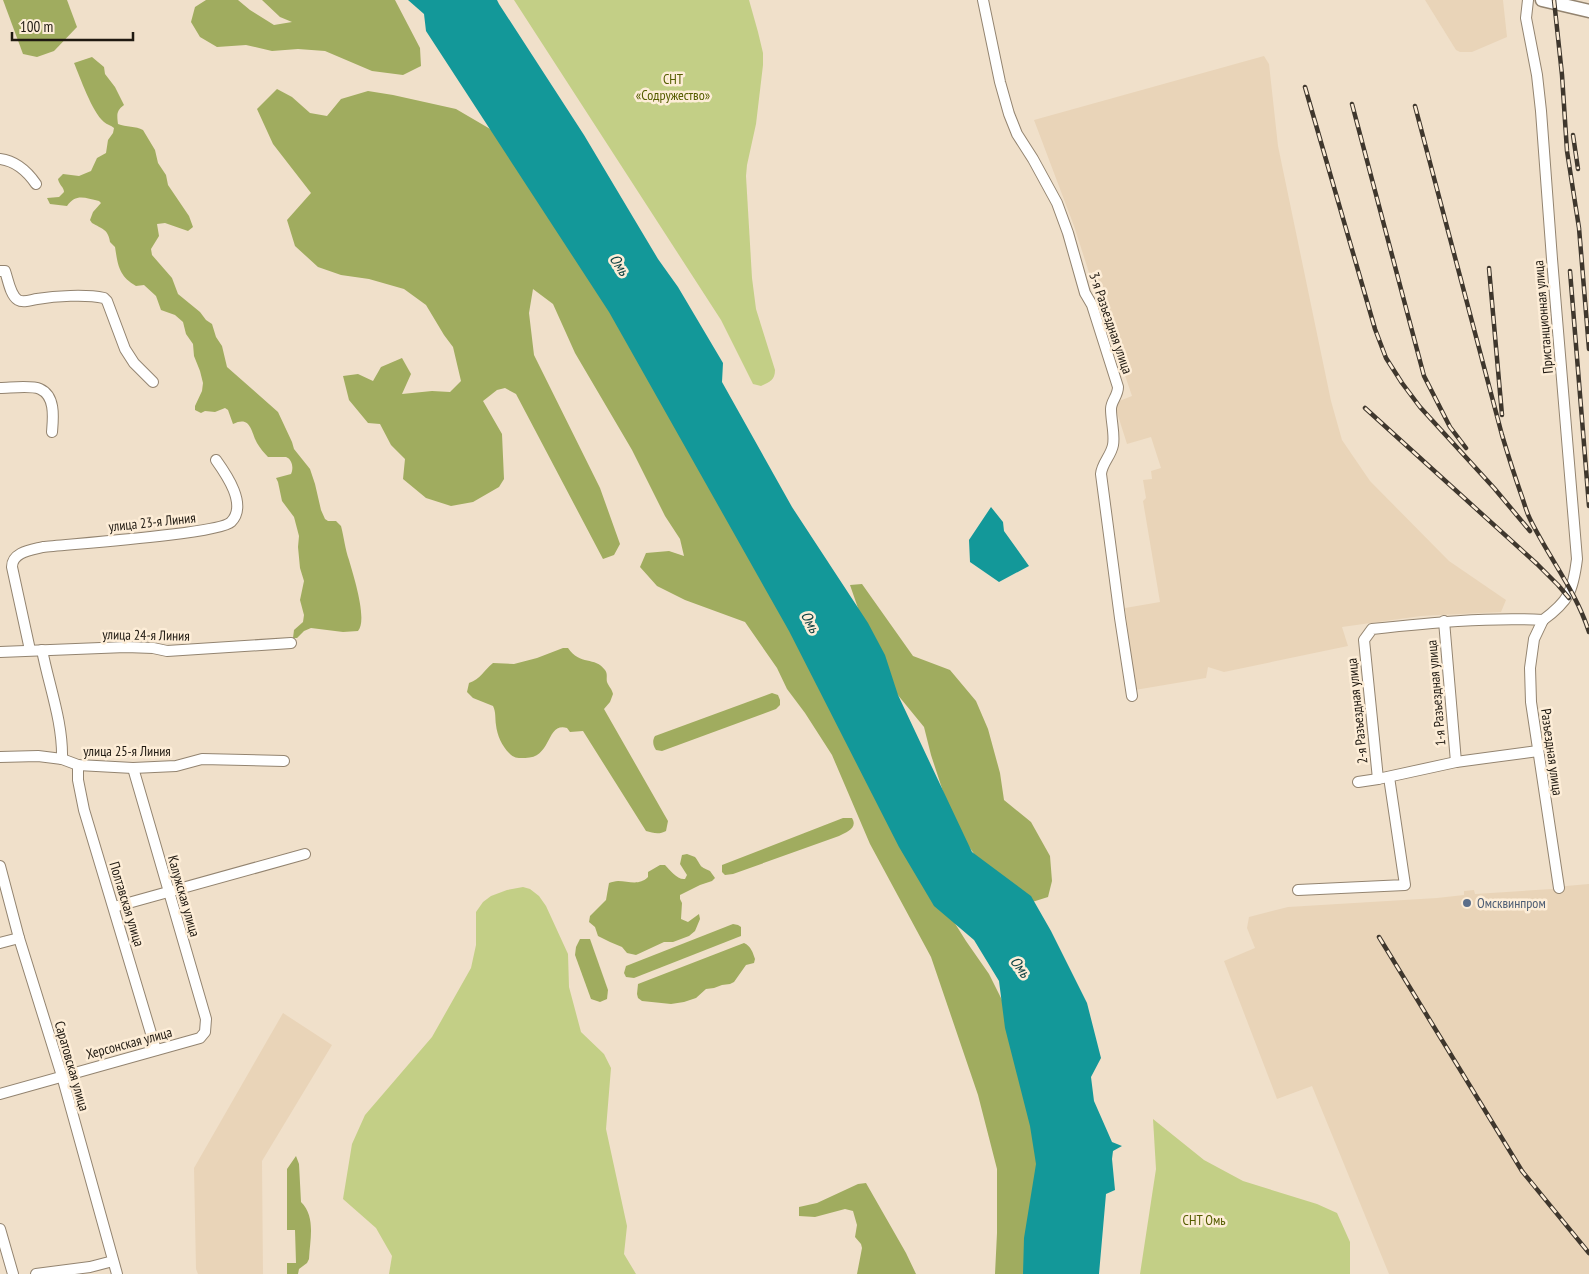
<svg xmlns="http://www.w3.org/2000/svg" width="1589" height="1274" viewBox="0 0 1589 1274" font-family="'PT Sans Narrow',sans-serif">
  <rect width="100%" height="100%" fill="#f0e0ca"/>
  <g fill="#e9d4b8">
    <polygon points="1425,0 1503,0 1507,37 1472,52 1460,52 1456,50"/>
    <polygon points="1264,56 1269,64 1278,146 1331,401 1342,440 1370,481 1449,561 1506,600 1501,612 1421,616 1342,627 1348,646 1224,672 1208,667 1206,678 1135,690 1125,608 1160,602 1143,501 1146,498 1143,480 1152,479 1151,471 1161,468 1151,437 1127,444 1114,403 1132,396 1105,316 1103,316 1074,226 1034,120"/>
    <polygon points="1589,884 1589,1274 1389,1274 1312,1086 1277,1099 1224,961 1255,948 1247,928 1249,917 1288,907 1437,898 1464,895 1464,891 1474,890 1475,894 1552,889 1566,886"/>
    <polygon points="283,1013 332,1045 262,1161 263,1274 198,1274 196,1269 194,1168"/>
  </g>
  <g fill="#c3cf86">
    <path d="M514,0H749L758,32L763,53V65L756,124L747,165L746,176L752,278L756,309L775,370C775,381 769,382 761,386L753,384L721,320Z"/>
    <polygon points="523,887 530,889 539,896 546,906 568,954 569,987 581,1032 604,1054 611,1068 606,1129 627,1226 624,1254 636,1274 389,1274 392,1256 376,1228 343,1199 352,1144 365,1115 432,1037 471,968 476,945 476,912 483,902 491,896 507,890"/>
    <polygon points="1153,1119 1204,1160 1243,1181 1317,1204 1337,1213 1350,1242 1350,1274 1140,1274 1156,1169"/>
  </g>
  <g fill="#a0ac5f">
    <polygon points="3,0 67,0 77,27 54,51 37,57 23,54"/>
    <polygon points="206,0 238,0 250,10 274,25 292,22 280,17 262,0 395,0 420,48 421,66 403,75 372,71 325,51 298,49 272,51 246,45 217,47 200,37 191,22 195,7"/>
    <path d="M92,57L104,67L105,74L115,87L124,105C116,111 117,115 118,124C126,127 136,126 143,130L155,150L158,163L166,175L168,185L189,216L193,227L188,231L165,223L157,224L159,236L151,249L152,255L172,278L178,294L200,312L206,320L212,324L216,337L222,346L227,367L278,412L292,442L294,449L310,469L315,484L321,510L325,519L328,521H336L341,526C344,537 345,549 349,560C353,574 368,620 358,631L343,632L311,628L304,631L297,638H293L294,630L303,622L304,615L300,600L304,581L300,568L298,547L299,536L294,517L282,501L278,482L276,478L291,474C294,468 292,459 286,457H268C264,453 260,448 257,443C251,432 251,415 233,424L228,410L225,408L215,412L205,411L201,413L195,410V406L202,391L203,383L200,371L194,356L193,344L186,334L183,322L175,315L161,310L156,296L144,285L136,286C119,276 118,266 115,247L110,242C108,229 102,229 92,223L90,220L93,212L101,203L99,201C85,198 76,193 67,206L50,204L47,198L59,197L64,192C64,187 59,185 58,179L63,174L79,176L91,171L97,158L106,153L108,140L113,133L114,128C111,125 107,125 104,122C92,112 80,77 74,63Z"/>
    <polygon points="277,89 292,97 310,113 327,116 341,99 368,91 393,95 456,109 509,140 541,180 929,882 966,941 989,974 1010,1016 1040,1156 1030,1274 995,1274 997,1233 997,1169 978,1095 931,957 870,844 832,755 805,713 787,689 777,668 745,622 685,600 657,586 640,567 646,553 669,551 684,556 680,539 665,516 632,450 575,353 553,304 533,289 529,313 534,355 600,488 620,544 614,555 603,559 516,394 505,388 497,390 483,401 502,434 504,479 499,487 473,502 451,506 426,498 403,479 405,459 391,445 380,424 368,423 349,400 343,376 358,374 373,381 381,367 402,358 411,374 402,394 432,391 450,392 461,381 453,347 444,335 426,305 404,289 369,279 341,275 318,267 295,246 287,220 311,193 273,144 257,109"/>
    <polygon points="862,584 913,656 950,670 976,701 988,729 1000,773 1004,800 1031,822 1050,856 1052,881 1048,897 1029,903 988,874 954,825 931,755 924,727 888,683 870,643 850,585"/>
    <path d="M563,648H568C580,666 595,656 605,670C608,674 606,678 607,682C609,687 612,689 613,694L610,702L604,709L668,821L666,831C659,835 653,833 646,831L583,731L570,732L567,728C545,722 553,760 523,758C517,758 514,758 509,753C502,746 497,735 496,725C495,718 496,712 493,706L473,698L467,692L469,683C481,679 483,671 493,663L514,664L537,658Z"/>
    <path d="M772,693L778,695L780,700V705L776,709L662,751L656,750C653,745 652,741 655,736Z"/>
    <path d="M843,818H852C858,828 847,832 839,836L733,874L725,875L722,872V865Z"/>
    <path d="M687,854L695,857C702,866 698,866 710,871L715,878L712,881L700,885L680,895V899L682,903L681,919L688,922L699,914L700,919L695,931L689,936L673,942H664L636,955L627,953L622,947L610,942L598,936L595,927L589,922L590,916L606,900L609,883C612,882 615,881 618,881C629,881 639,886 648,877V872L660,865H665C670,870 677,880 685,879L687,875L680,864L682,855Z"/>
    <polygon points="733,924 738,925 741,927 741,936 634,978 626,977 624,973 626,966"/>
    <polygon points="580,939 590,939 608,990 607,999 600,1002 591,999 575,955 576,947"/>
    <path d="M744,943C751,946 753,953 755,959L754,963L746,965L734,982L730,984L722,985L714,988L706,989L696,998L684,1002L671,1004L642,1001L638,998L637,994L638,984Z"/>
    <path d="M296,1156L299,1164L301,1202C316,1217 310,1239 309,1259L307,1263L299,1269L298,1274H287V1263H296L295,1230H287V1169Z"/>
    <polygon points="866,1183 906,1253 916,1274 857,1274 862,1248 861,1244 855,1237 857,1225 853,1211 845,1209 815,1217 799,1216 799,1207 817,1203 858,1184"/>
  </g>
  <g fill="#139899">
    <polygon points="408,0 497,0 499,4 584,135 658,259 678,287 723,363 722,382 792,507 868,623 885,655 898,695 972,852 1031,896 1051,931 1087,1003 1101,1058 1091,1077 1094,1101 1112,1142 1122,1146 1113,1151 1112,1159 1115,1190 1106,1194 1099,1274 1023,1274 1024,1238 1036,1164 1030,1126 1005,1028 999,981 974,940 934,906 899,847 789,631 609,312 426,31 424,14"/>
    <polygon points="991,507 1003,522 1004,531 1029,566 999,582 970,562 969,540"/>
  </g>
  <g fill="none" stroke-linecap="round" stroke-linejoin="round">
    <defs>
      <g id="minor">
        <path d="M983,0L1000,82L1009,114L1017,134L1033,159L1057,203L1068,233L1085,293L1092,305L1118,387C1118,396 1111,401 1111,409C1111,421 1115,434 1113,445C1111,456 1102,463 1101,474L1120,618L1132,696"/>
        <path d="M1528,0L1526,18L1537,75L1541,111L1552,259L1577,559C1573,591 1569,601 1543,620"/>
        <path d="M0,159C16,161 27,171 36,184"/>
        <path d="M0,271H5C8,279 10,295 18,300C23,303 31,300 37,299C55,296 86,294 104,298L107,301L125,349L134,363L153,382"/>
        <path d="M0,388C10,388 31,385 40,389C56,396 53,419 52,432"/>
        <polyline points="1543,620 1534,639 1530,668 1531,702 1559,888"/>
        <polyline points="1444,621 1456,762"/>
        <path d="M30,650L12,567C12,552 31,550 43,547C70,544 219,534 231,522C248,505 226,474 216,460"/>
        <path d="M42,650C49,686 63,722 62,759"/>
        <polyline points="0,652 126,647 153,648 167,651 291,643"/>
        <polyline points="0,757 38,756 62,759 78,765 133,768 176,766 202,759 284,761"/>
        <polyline points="78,765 78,780 84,810 156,1050"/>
        <path d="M1378,779L1364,640L1372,629C1429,623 1486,617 1543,620"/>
        <polyline points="1358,782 1378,779 1456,762 1538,751"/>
        <polyline points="0,866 19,938 62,1076 117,1274"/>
        <polyline points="1298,890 1405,885 1389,777"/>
        <polyline points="114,907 305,854"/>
        <polyline points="0,943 19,938"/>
        <polyline points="0,1094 200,1038 205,1032 206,1019 133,768"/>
        <polyline points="0,1229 13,1274"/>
        <polyline points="36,1274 90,1267 113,1261"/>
      </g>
      <polyline id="major" points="1542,0 1589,11"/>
    </defs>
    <use href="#minor" stroke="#938470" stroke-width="12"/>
    <use href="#major" stroke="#938470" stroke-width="15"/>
    <use href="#minor" stroke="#fff" stroke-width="10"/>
    <use href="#major" stroke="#fff" stroke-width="12"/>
    <defs>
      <g id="rail">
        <polyline points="1554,0 1562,75 1567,151 1579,228 1589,349"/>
        <polyline points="1305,87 1375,329 1386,358 1402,383 1420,407 1494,488 1530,531"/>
        <polyline points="1352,104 1424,376 1450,427 1466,448"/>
        <path d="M1415,106L1502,435C1508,455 1514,474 1521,494C1524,502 1526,511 1530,519C1549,558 1576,591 1589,632"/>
        <polyline points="1573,135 1578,169"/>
        <polyline points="1489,268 1502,415"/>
        <polyline points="1570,271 1589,506"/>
        <polyline points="1365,408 1537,564 1558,585 1569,598"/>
        <polyline points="1379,937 1522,1171 1589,1253"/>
      </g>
    </defs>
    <use href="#rail" stroke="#3f372d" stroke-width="4.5"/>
    <use href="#rail" stroke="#fdedd7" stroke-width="2.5" stroke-dasharray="8" stroke-linecap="butt"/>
  </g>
  <circle fill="#5c6f8a" stroke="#fdedd7" stroke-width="2" cx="1467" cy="903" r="5"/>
  <g text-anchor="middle" stroke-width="5" stroke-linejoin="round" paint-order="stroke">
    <g font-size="14" fill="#555d00" stroke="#fdedd7">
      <text x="673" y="84">СНТ<tspan x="673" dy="16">«Содружество»</tspan></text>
      <text x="1204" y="1225">СНТ Омь</text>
    </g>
    <g font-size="14" fill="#1f1911" stroke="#fdedd7">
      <text transform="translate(1543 317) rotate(-95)" y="5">Пристанционная улица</text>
      <text transform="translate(1111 323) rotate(71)" y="5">3-я Разъездная улица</text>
      <text transform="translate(152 522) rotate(-6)" y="5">улица 23-я Линия</text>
      <text transform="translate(146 635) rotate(1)" y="5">улица 24-я Линия</text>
      <text transform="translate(1436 693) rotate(-95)" y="5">1-я Разъездная улица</text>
      <text transform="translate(1357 711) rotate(-96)" y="5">2-я Разъездная улица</text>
      <text x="127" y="756">улица 25-я Линия</text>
      <text transform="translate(1552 752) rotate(82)" y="5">Разъездная улица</text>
      <text transform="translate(184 896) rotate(74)" y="5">Калужская улица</text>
      <text transform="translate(127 904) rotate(73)" y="5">Полтавская улица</text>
      <text transform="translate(129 1043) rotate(-15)" y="5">Херсонская улица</text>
      <text transform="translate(72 1066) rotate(74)" y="5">Саратовская улица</text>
    </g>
    <g font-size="14" fill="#4e5e75" stroke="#fdedd7" text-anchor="start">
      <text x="1477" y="908">Омсквинпром</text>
    </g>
    <g font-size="15" font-style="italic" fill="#093f40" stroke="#fdedd7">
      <text transform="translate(619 265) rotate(57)" y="5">Омь</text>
      <text transform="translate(810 622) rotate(62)" y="5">Омь</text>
      <text transform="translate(1020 967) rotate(54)" y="5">Омь</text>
    </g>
  </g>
  <path d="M12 32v8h121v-8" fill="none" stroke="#1f1911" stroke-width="2.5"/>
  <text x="20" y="32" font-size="15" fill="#1f1911" stroke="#fdedd7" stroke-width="4" paint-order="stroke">100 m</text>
</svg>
